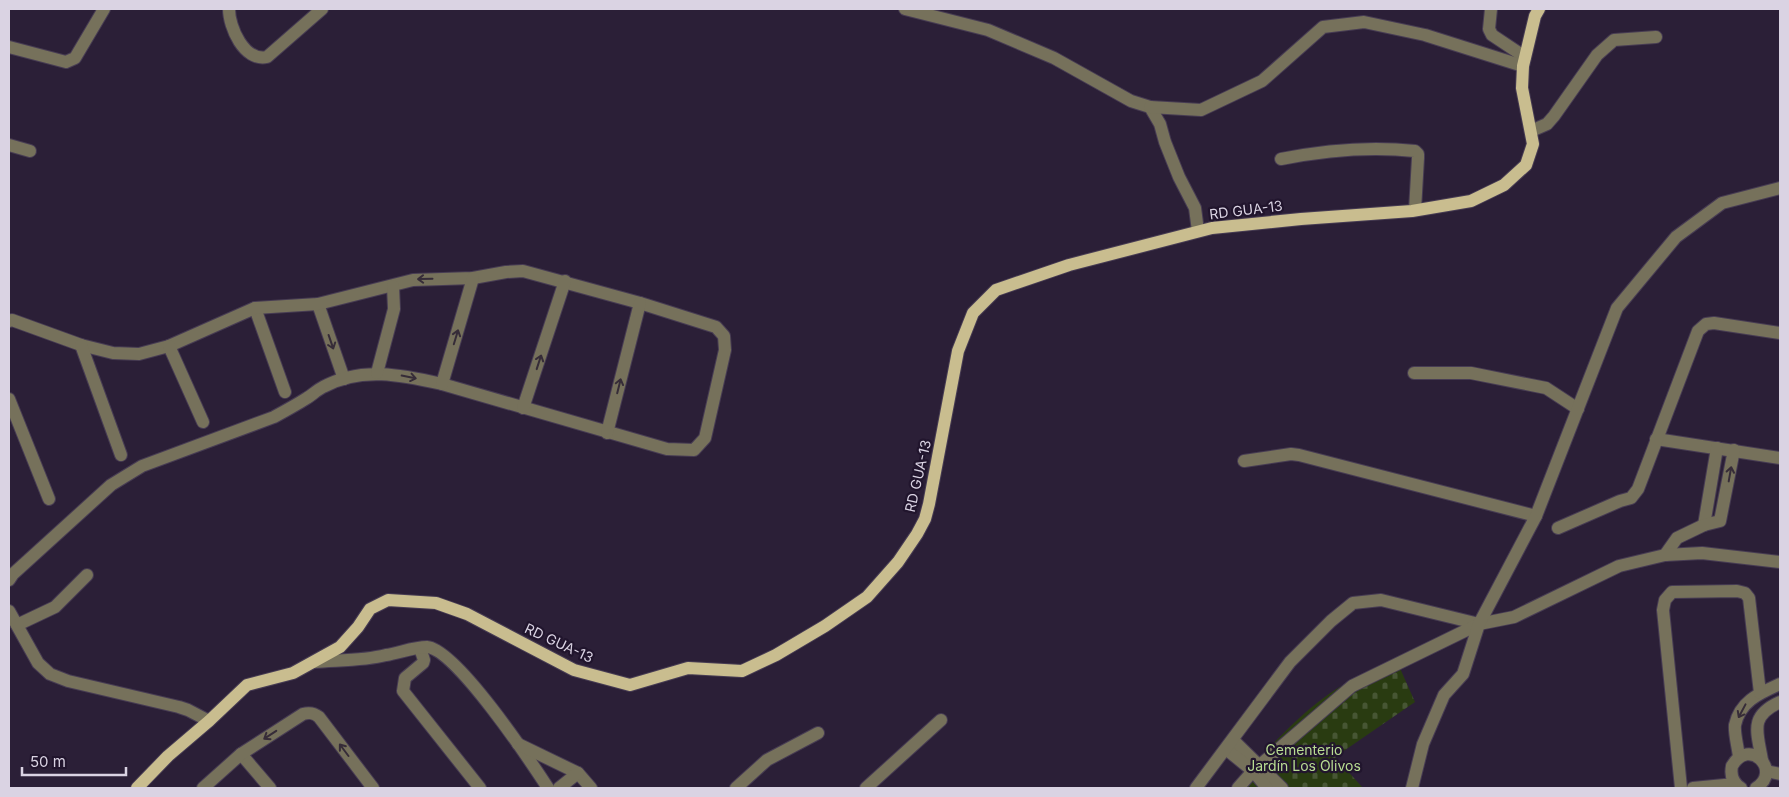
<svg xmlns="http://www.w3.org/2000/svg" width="1789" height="797" viewBox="0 0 1789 797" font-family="Inter,sans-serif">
  <defs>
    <pattern id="cemetery-stones" width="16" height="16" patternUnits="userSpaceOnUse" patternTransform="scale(1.25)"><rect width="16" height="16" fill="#293b11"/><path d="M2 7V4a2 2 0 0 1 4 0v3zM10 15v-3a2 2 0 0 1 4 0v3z" fill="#475634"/></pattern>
  </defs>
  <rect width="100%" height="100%" fill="#2b1f37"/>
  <path fill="url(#cemetery-stones)" d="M1399,666L1415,702L1335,757L1363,788H1234C1268,748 1318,690 1369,673C1378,670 1389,668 1399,666Z"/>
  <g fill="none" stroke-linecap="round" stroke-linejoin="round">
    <defs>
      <g id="minor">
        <path d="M229,9C229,27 244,62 267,57L322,9"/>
        <polyline points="905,9 988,30 1054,58 1131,101 1150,107 1160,124 1165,142 1179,177 1195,208 1198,231"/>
        <polyline points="1491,9 1489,29 1492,35 1525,57"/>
        <polyline points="9,47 66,62 75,58 104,9"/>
        <polyline points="1150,107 1201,110 1262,81 1323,27 1364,22 1425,35 1523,66"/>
        <polyline points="1531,131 1547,124 1554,116 1597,55 1614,40 1656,37"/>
        <polyline points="9,145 30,151"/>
        <path d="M1281,159C1326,150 1369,146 1415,151L1418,154V158L1415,210"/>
        <polyline points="318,304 344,379"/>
        <polyline points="255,308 285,392"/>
        <path d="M9,321L12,320L81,345L113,353L139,354L169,346L255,308L318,304L413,280L473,278L506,272L523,271L640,303L716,327L724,336L725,350L705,438L694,450L667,449L442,384C402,375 361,366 323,387C317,390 312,395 307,398C296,405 285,411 274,417L142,466L111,485L13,574L9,580"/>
        <polyline points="81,345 121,455"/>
        <polyline points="169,346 203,422"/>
        <polyline points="377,373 394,309 393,286"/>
        <polyline points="1414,373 1471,373 1546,388 1578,409"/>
        <polyline points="442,384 473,278"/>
        <polyline points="9,399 49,499"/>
        <polyline points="523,408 565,281"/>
        <polyline points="607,433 640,303"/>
        <polyline points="1656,439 1780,458"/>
        <polyline points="1244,461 1291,454 1299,455 1536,516"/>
        <polyline points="1704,525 1717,448"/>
        <polyline points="1558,528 1620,501 1631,498 1638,489 1698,331 1706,324 1714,323 1780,333"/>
        <polyline points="1665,555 1677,538 1704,525 1720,521 1734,450"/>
        <polyline points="9,611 38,663 50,674 68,681 179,707 188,710 209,721"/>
        <polyline points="17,625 55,607 87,575"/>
        <polyline points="420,648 424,660 423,663 405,678 403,691 480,788"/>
        <path d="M314,662C337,660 363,661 386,655C399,653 414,647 427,647C456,649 531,762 548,788"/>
        <polyline points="1233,740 1282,788"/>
        <polyline points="518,744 578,773 591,788"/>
        <polyline points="1226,749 1253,771 1267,788"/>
        <polyline points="241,754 270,788"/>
        <path d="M1739,757C1738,747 1734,734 1735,725C1740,701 1760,693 1780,684"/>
        <path d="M1762,760C1757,731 1749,716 1780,702"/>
        <polyline points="1766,771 1780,774"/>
        <path d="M203,788L241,754L303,714C310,712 314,713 319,717L373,788"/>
        <polyline points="559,788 578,773"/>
        <polyline points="736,788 767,760 818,733"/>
        <polyline points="866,788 941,720"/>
        <polyline points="1196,788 1290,662 1331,621 1353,603 1381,600 1479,624 1514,617 1619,566 1665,555 1702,553 1780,562"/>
        <polyline points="1238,788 1253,771 1352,686 1479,624"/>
        <polyline points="1412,788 1423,744 1444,695 1463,674 1479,624 1536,516 1617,308 1676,237 1722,203 1780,188"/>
        <polyline points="1681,788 1663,610 1665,600 1672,592 1737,591 1745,593 1749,598 1760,693"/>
        <polyline points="1693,788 1735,784"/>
        <path d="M1741,788C1733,783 1730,776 1732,766C1749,736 1783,771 1756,788"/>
      </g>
      <polyline id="major" points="137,788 168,756 209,721 247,685 293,673 340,647 358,627 370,609 388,600 436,603 467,614 574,670 630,685 688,668 742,671 776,655 825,626 867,597 898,562 917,534 925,519 929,504 958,351 973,313 996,290 1069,265 1212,228 1301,219 1412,211 1471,201 1504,185 1526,165 1533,144 1522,88 1523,66 1535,16 1539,9"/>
    </defs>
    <use href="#minor" stroke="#473c53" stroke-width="14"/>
    <use href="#major" stroke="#473c53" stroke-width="14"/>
    <use href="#minor" stroke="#76715b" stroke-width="12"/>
    <use href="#major" stroke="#c9bd8f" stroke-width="12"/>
  </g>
  <defs><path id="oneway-shaft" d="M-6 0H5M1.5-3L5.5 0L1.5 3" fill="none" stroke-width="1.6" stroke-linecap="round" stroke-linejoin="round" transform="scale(1.25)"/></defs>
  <g stroke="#362c38">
    <use href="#oneway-shaft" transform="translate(425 279) rotate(179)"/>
    <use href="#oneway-shaft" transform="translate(456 337) rotate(-73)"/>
    <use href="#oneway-shaft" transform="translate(331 342) rotate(71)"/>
    <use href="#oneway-shaft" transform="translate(539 362) rotate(-72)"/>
    <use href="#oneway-shaft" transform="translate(409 377) rotate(11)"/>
    <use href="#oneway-shaft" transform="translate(619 386) rotate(-76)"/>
    <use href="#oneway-shaft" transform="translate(1730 474) rotate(-80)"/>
    <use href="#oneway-shaft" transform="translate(1742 711) rotate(118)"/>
    <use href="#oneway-shaft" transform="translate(270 735) rotate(147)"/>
    <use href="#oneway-shaft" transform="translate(344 750) rotate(-127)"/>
  </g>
  <g text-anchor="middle" stroke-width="4.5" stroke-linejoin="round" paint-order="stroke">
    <g font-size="14" fill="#dad3e3" stroke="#21152d">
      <text transform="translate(1246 210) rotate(-7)" y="5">RD GUA-13</text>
      <text transform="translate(918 476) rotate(-77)" y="5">RD GUA-13</text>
      <text transform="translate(559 643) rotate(25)" y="5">RD GUA-13</text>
    </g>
    <g font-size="14" fill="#b8dc92" stroke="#21152d">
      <text x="1304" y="755">Cementerio<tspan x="1304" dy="16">Jardín Los Olivos</tspan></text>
    </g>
  </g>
  <rect width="1789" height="797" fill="none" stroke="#dad3e3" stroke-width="20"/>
  <path d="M22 767v8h104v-8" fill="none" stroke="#dad3e3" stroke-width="2.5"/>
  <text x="30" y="767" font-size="15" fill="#dad3e3" stroke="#21152d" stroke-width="4" paint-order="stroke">50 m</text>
</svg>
